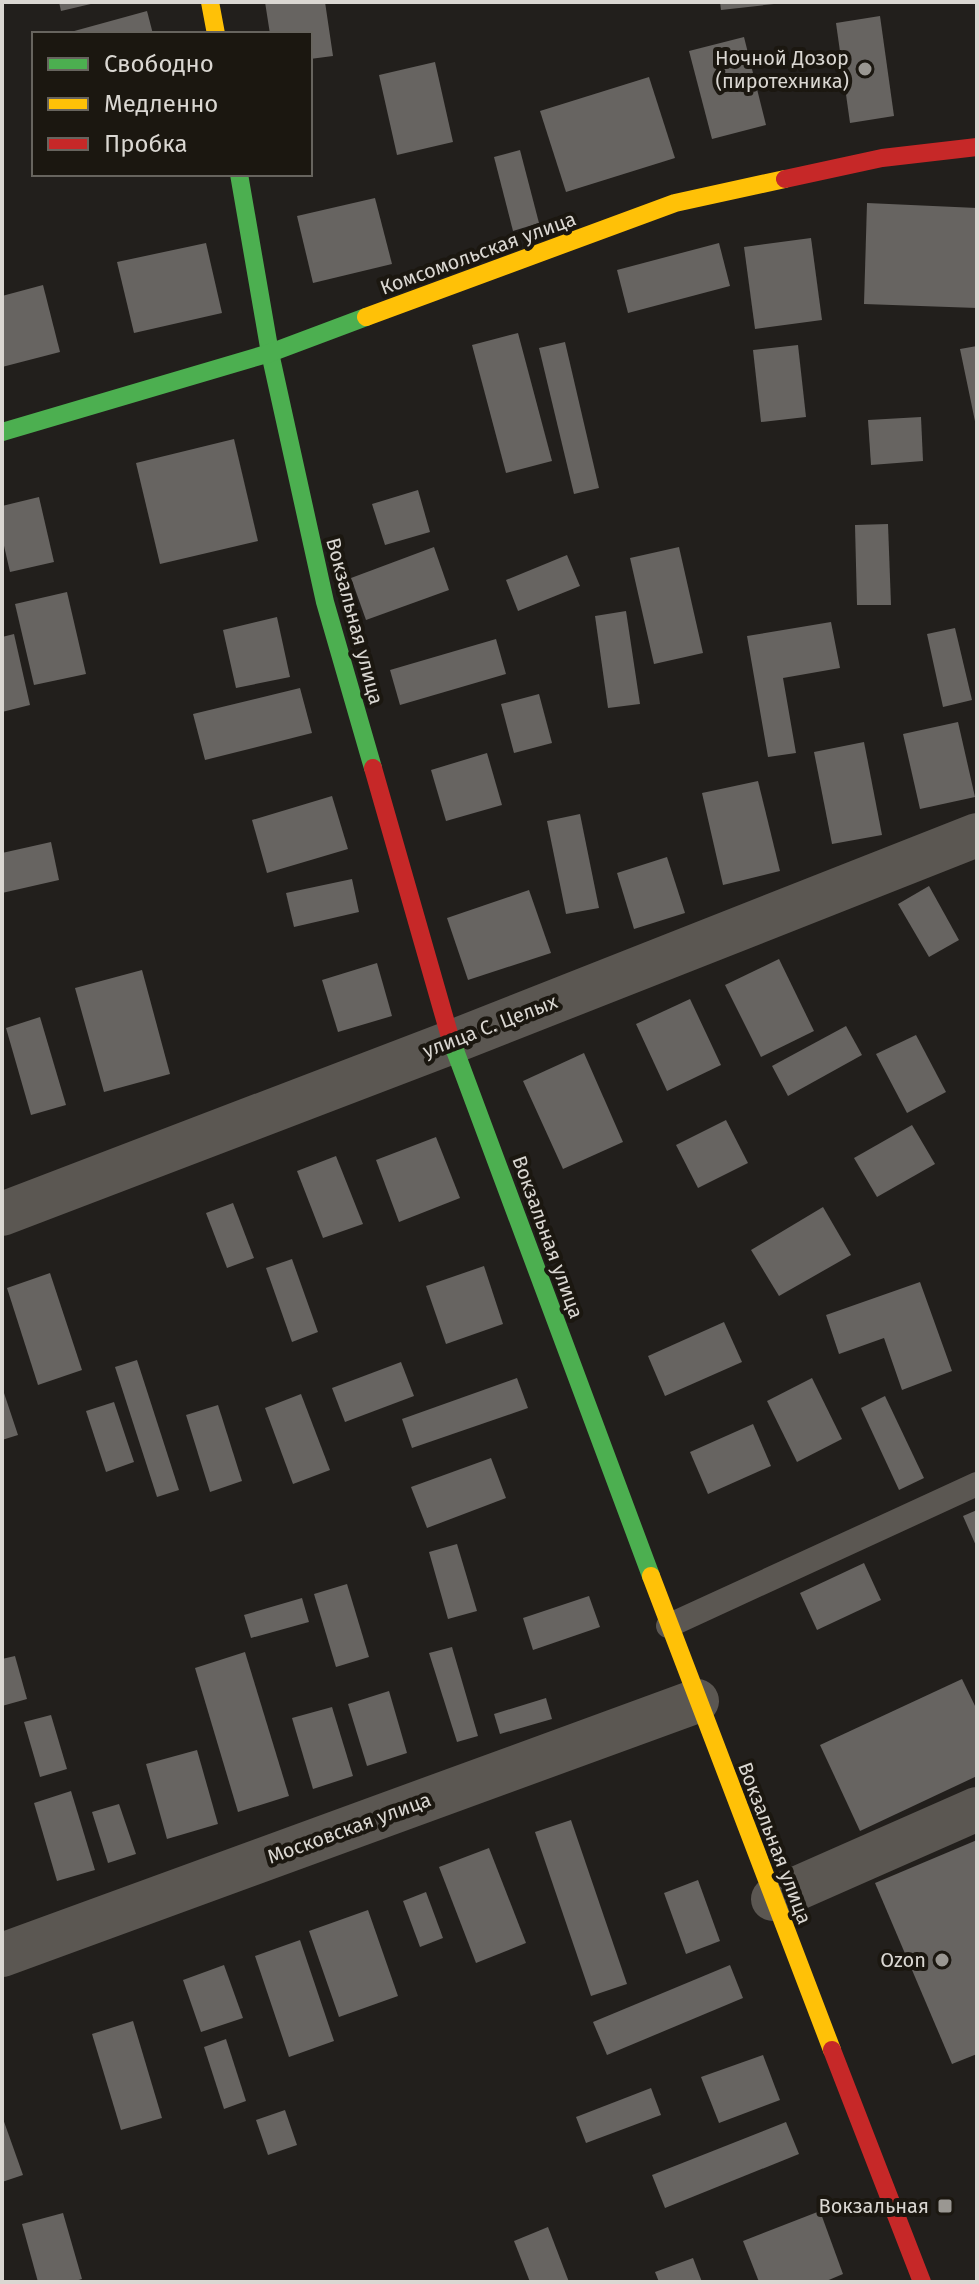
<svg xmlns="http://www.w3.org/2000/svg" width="979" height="2284" viewBox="0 0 979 2284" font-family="'Fira Sans',sans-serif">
  <rect width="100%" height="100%" fill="#221f1c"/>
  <g fill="#676461">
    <polygon points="59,2 95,2 95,3 61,11"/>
    <polygon points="265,2 325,2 333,56 310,59 310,34 270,34"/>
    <polygon points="720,2 774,2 774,4 721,10"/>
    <polygon points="147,11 153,34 67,34 67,33"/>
    <polygon points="880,16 894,116 850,123 836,23"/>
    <polygon points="744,37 766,125 712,139 689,51"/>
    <polygon points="435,62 453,142 397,155 379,75"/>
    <polygon points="649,77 675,158 566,192 540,111"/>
    <polygon points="520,150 539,223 513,231 494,157"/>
    <polygon points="375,198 392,264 313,283 297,216"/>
    <polygon points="867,203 977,208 977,308 864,304"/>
    <polygon points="811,238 822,320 755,329 744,247"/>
    <polygon points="206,243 222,313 134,333 117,262"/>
    <polygon points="719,243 730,286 628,313 617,270"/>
    <polygon points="43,285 60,352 2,367 2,296"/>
    <polygon points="518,333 552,461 506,473 472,345"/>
    <polygon points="565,342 599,488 574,494 539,348"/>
    <polygon points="798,345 806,417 761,422 753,350"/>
    <polygon points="977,346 977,426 976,426 960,349"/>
    <polygon points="921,417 923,461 871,465 868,420"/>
    <polygon points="234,439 258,541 160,564 136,463"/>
    <polygon points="418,490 430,532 385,545 372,504"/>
    <polygon points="39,497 54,562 10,572 2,537 2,506"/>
    <polygon points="888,524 891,605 857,605 855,525"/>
    <polygon points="434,547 449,590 366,620 351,578"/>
    <polygon points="679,547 703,653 654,664 630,558"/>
    <polygon points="567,555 580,586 518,611 506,580"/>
    <polygon points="67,592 86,674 34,685 15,604"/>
    <polygon points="626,611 640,704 608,708 595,616"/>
    <polygon points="277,617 290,677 236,688 223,630"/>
    <polygon points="831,622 840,668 783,678 796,753 768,757 747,636"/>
    <polygon points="955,628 972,700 943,707 927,634"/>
    <polygon points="14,634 30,705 2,712 2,637"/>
    <polygon points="496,639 506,674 400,705 390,670"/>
    <polygon points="300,688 312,733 205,760 193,714"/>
    <polygon points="539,694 552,743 514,753 501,704"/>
    <polygon points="958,722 975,797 920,809 903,734"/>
    <polygon points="864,742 882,835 832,844 814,752"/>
    <polygon points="487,753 502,805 446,821 431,770"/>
    <polygon points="758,781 780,871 723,885 702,793"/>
    <polygon points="332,796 348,849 267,873 252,820"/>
    <polygon points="580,814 599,908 566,914 547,821"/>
    <polygon points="51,842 59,880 2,893 2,853"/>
    <polygon points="667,857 685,913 634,929 617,873"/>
    <polygon points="352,879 359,912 294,927 286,893"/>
    <polygon points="929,886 959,940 929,957 898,904"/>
    <polygon points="529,890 551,953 468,980 447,918"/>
    <polygon points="779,959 814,1031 761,1057 725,985"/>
    <polygon points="377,963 392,1016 338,1032 322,980"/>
    <polygon points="142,970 170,1074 104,1092 75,988"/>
    <polygon points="690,999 721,1065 667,1091 636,1024"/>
    <polygon points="40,1017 66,1105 31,1115 6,1028"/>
    <polygon points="846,1026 862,1055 788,1096 772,1066"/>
    <polygon points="916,1035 946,1092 907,1113 876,1054"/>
    <polygon points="584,1053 623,1142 563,1169 523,1081"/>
    <polygon points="726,1120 748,1163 698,1188 676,1145"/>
    <polygon points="912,1125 935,1164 877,1197 854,1158"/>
    <polygon points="436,1137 460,1198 399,1222 376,1160"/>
    <polygon points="336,1156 363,1224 323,1238 297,1171"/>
    <polygon points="233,1203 254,1258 227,1268 206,1213"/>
    <polygon points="823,1207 851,1255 779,1296 751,1250"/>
    <polygon points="292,1259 318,1332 292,1342 266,1268"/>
    <polygon points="484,1266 503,1324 446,1344 426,1286"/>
    <polygon points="50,1273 82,1370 38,1385 7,1288"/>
    <polygon points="920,1282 952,1371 902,1390 884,1338 839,1354 826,1315"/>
    <polygon points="724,1322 742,1362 665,1396 648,1356"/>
    <polygon points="137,1360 179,1490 157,1497 115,1367"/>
    <polygon points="401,1362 414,1396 345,1422 332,1388"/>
    <polygon points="517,1378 528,1408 412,1448 402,1419"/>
    <polygon points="812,1378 842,1439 797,1462 767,1401"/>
    <polygon points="2,1387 18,1435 2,1440"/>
    <polygon points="301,1394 330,1470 293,1484 265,1408"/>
    <polygon points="885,1396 924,1478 899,1490 861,1408"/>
    <polygon points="114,1402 134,1462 106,1472 86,1411"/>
    <polygon points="218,1405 242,1481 210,1492 186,1415"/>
    <polygon points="753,1424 771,1466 708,1494 690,1452"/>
    <polygon points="491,1458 506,1498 427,1528 411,1487"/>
    <polygon points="977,1510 977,1548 963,1516"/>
    <polygon points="457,1544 477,1611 448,1619 429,1552"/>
    <polygon points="864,1563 881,1600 817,1630 800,1593"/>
    <polygon points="347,1584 369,1657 336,1667 314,1594"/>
    <polygon points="589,1596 600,1627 533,1650 523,1618"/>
    <polygon points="302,1598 309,1622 251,1638 244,1615"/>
    <polygon points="452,1647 478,1736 457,1742 429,1653"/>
    <polygon points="245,1652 289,1796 238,1812 195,1668"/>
    <polygon points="15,1656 27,1699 2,1706 2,1659"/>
    <polygon points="962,1679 977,1710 977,1776 860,1831 820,1745"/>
    <polygon points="389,1691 407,1753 367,1766 348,1704"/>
    <polygon points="546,1698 552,1719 500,1734 494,1714"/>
    <polygon points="332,1707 353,1776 313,1789 292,1718"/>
    <polygon points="51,1715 67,1769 40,1777 24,1722"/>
    <polygon points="197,1750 218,1824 167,1839 146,1764"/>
    <polygon points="71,1791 95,1870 57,1881 34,1803"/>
    <polygon points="119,1804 136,1854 108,1863 92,1812"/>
    <polygon points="571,1820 627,1984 591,1996 535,1832"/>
    <polygon points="977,1840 977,2054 952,2064 875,1883"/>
    <polygon points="489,1848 526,1943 476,1963 439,1867"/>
    <polygon points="698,1880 720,1941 686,1954 664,1893"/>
    <polygon points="426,1892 443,1938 420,1947 403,1901"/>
    <polygon points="368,1910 398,1996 339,2017 309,1931"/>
    <polygon points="300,1940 334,2041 289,2057 255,1956"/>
    <polygon points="224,1965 243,2018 201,2032 183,1980"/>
    <polygon points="730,1965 743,1998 607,2055 593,2022"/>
    <polygon points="133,2021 162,2118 121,2130 92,2034"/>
    <polygon points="226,2039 246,2101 224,2109 204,2047"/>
    <polygon points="763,2055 780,2100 719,2123 701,2077"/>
    <polygon points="651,2088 661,2115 586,2143 576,2117"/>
    <polygon points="285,2110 297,2145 268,2155 256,2120"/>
    <polygon points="2,2116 23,2175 2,2182"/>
    <polygon points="786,2122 799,2154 665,2208 652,2175"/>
    <polygon points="820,2211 843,2274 824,2282 759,2282 743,2241"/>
    <polygon points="63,2213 82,2279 72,2282 38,2282 22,2224"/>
    <polygon points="548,2227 569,2282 530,2282 514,2241"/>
    <polygon points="693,2258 702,2282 659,2282 655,2272"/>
  </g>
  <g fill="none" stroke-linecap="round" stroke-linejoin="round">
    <polyline stroke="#5b5752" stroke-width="24" points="668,1626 977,1484"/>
    <g stroke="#5b5752" stroke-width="44">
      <polyline points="2,1214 452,1042 977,835"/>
      <polyline points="773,1899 977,1809"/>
      <polyline points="2,1955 697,1701"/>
    </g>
    <g stroke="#4caf50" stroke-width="18">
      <polyline points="239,174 270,353 325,602 373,768"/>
      <polyline points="2,432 270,353 366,317"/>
      <polyline points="450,1037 651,1576"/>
    </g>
    <g stroke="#ffc107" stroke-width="18">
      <polyline points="210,2 216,34"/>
      <polyline points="366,317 675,203 785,179"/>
      <polyline points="651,1576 832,2050"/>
    </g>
    <g stroke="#c62828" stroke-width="18">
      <polyline points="785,179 882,158 977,147"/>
      <polyline points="373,768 450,1037"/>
      <polyline points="832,2050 922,2282"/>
    </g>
  </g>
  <g fill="#9a9792" stroke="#1b1710" stroke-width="3">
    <circle cx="865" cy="69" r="8"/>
    <circle cx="942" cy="1960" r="8"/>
    <rect x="937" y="2198" width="16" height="16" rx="4"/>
  </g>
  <g text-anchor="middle" stroke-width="8" stroke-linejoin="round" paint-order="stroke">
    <g font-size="20" fill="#dad7d2" stroke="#1b1710" text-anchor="end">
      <text x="849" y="65">Ночной Дозор<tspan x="849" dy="23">(пиротехника)</tspan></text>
      <text x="926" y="1967">Ozon</text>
      <text x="929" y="2213">Вокзальная</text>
    </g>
    <g font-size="20" fill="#dad7d2" stroke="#1b1710">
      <text transform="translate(478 253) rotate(-20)" y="7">Комсомольская улица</text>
      <text transform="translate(355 621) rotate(75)" y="7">Вокзальная улица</text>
      <text transform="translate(490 1026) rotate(-21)" y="7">улица С. Целых</text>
      <text transform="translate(548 1237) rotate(70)" y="7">Вокзальная улица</text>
      <text transform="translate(349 1828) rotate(-20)" y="7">Московская улица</text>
      <text transform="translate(775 1843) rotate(69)" y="7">Вокзальная улица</text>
    </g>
  </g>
  <rect width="979" height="2284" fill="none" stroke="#dad7d2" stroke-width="8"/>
  <rect x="32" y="32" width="280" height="144" fill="#1b1710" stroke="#67645e" stroke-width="2"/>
  <rect x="48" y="58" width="40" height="12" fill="#4caf50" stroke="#67645e" stroke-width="2"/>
  <text x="104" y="72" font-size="24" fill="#dad7d2">Свободно</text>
  <rect x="48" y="98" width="40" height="12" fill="#ffc107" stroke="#67645e" stroke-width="2"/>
  <text x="104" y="112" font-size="24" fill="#dad7d2">Медленно</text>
  <rect x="48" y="138" width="40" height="12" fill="#c62828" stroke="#67645e" stroke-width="2"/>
  <text x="104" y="152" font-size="24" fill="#dad7d2">Пробка</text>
</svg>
